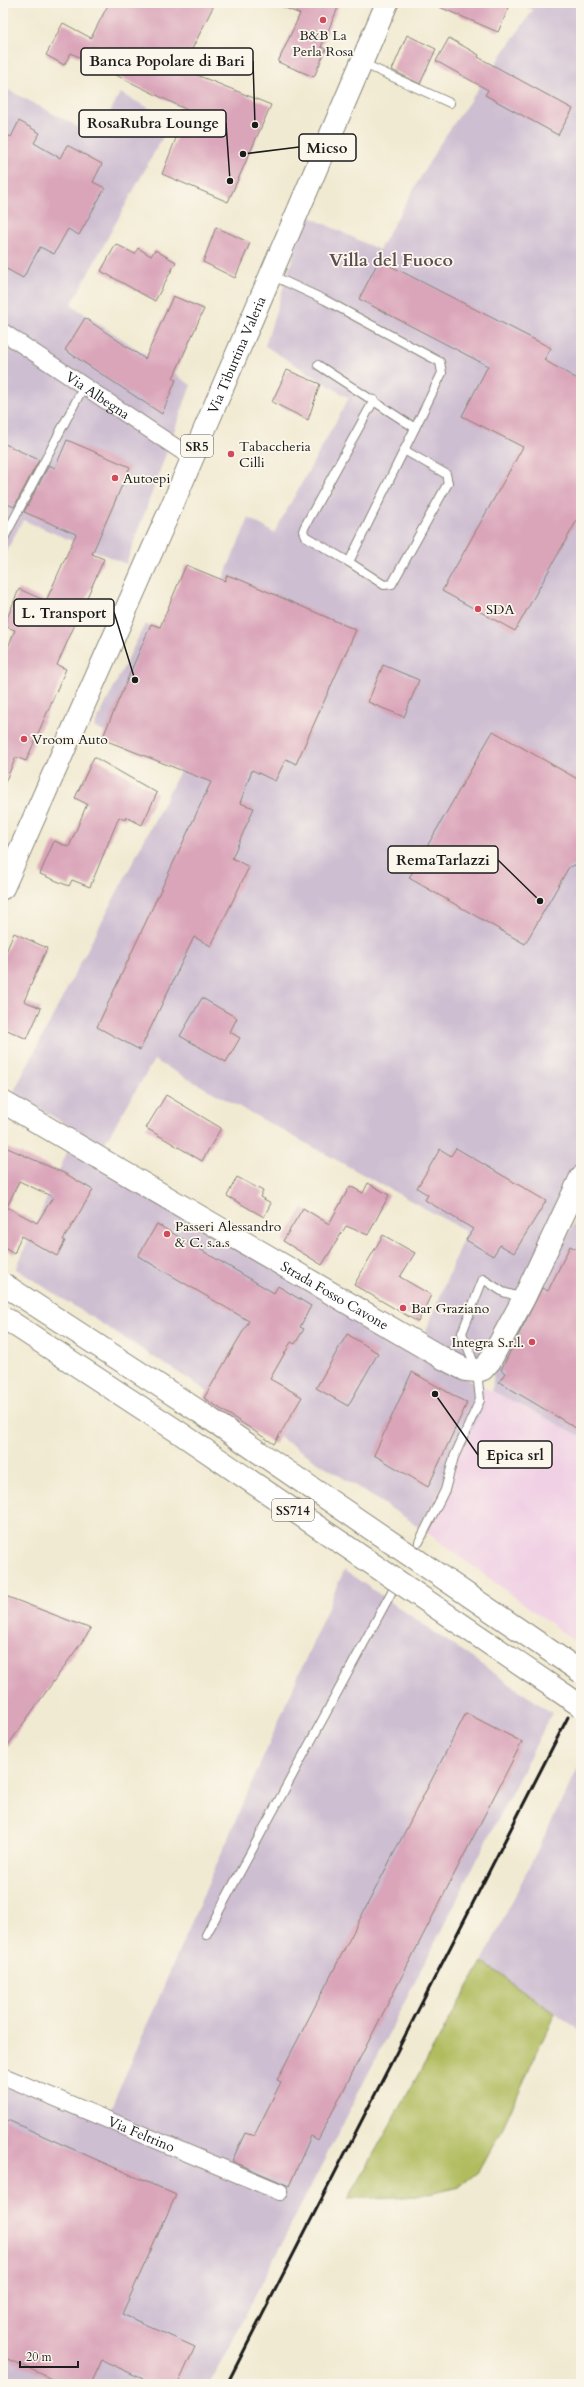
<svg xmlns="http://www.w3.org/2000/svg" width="584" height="2387" viewBox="0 0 584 2387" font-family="Cardo,serif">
  <rect width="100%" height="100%" fill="#fbf7ec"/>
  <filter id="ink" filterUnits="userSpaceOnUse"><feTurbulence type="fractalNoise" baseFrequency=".025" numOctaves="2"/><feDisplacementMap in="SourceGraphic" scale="8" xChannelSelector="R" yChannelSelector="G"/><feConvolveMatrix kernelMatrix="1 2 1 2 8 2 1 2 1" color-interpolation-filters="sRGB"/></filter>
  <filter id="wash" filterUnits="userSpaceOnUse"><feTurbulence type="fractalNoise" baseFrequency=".012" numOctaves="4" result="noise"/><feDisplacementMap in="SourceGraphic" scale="16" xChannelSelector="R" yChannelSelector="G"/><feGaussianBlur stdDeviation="0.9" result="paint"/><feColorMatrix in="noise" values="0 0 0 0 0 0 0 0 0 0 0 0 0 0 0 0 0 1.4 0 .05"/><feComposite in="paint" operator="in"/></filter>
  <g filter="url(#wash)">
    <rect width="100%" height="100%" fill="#f1ead2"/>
    <polygon fill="#f0d0e4" points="483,1387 581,1436 581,1646 420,1527 483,1407"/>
    <g fill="#cebed1">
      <polygon points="521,3 581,3 581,1164 558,1217 489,1351 469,1361 424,1336 466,1231 154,1060 103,1146 13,1093 180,771 94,727 145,624 194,646 249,518 274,533 349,398 265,346 306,215 379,250 439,145 533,10"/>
      <polygon points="3,87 97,137 120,93 172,120 71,305 191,385 126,564 23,520 3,557"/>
      <polygon points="68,1150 483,1387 483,1407 420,1527 16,1269"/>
      <polygon points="581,1210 581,1436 492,1391 494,1369"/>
      <polygon points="344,1570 552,1713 210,2384 3,2384 3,2067 108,2115"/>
      <polygon points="581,1762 581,2031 482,1962"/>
    </g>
    <polygon fill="#b1bc5e" stroke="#666c3d" points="482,1962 555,2013 502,2129 479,2171 460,2186 417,2196 348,2199"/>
    <g id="blocks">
      <g fill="#daa4b9" fill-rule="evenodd">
        <polygon points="109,3 215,3 182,69 271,105 228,202 162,174 187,110 71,53 64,65 46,55 63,23 91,38"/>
        <polygon points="273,3 340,3 321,47 326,49 314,77 278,62 300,14"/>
        <polygon points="430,3 511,3 498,32"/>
        <polygon points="407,35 436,49 420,84 392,70"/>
        <polygon points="449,38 479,55 478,57 573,109 558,135 485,95 488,90 436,61"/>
        <polygon points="19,121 40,133 34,143 60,158 67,145 102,164 93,182 105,188 79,235 68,229 54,254 40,247 23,278 3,267 3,133 11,137"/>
        <polygon points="216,227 250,243 235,278 203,262"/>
        <polygon points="116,244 135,254 138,248 151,256 155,250 176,262 155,301 101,271"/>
        <polygon points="379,260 551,348 544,360 581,381 581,513 515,631 442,591 523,447 462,416 488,366 359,299"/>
        <polygon points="173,296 204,309 173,378 176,380 162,414 65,350 85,318 145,359"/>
        <polygon points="287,370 320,384 308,420 272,402"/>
        <polygon points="67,440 130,467 92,554 104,559 57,665 66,669 26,761 16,757 3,787 3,660 15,630 4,626 19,589 46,601 76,534 24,512 49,465 55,468"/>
        <polygon points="3,443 39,460 14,507 3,502"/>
        <polygon points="186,565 225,581 227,575 241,580 356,630 296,764 286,759 275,781 252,770 240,803 254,808 232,858 249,867 211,946 194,937 140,1050 97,1027 211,782 102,739 151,624 160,627"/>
        <polygon points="383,665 419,680 404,717 368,702"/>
        <polygon points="493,731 581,781 581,863 569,867 525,944 409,878"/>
        <polygon points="94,757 157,793 142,825 126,817 125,820 119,817 90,887 72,880 69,886 40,874 54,841 69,847 87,804 75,798"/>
        <polygon points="14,933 47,948 24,1001 41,1008 27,1039 3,1028 3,959"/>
        <polygon points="202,998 237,1018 230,1032 240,1038 226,1062 180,1036"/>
        <polygon points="166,1095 221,1128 202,1161 146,1128"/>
        <path d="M3,1146L66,1174L93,1190L63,1240L65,1241L57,1256L21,1236L14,1254L3,1247ZM19,1181L53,1197L37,1223L7,1207Z"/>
        <polygon points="456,1148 546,1201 514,1253 500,1245 493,1256 466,1240 473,1229 425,1200 428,1195 417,1188 440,1149 451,1156"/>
        <polygon points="237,1177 263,1191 260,1197 271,1203 264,1217 227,1196"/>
        <polygon points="368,1183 389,1195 368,1235 346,1226 322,1265 283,1241 303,1208 329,1224 350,1186 363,1193"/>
        <polygon points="157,1224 274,1293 278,1286 311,1306 300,1327 304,1329 295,1344 291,1342 270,1379 302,1397 274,1444 204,1398 249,1321 138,1256"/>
        <polygon points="383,1235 415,1253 400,1277 431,1295 418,1322 354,1285"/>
        <polygon points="570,1246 581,1252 581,1431 499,1382 505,1373 501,1370 542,1288 548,1291"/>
        <polygon points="347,1334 378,1353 348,1406 316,1388"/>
        <polygon points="412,1372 467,1403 428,1487 374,1455"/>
        <polygon points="3,1595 91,1629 3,1752"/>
        <polygon points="466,1713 522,1742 318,2140 311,2136 289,2186 232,2161 245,2133 254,2136 281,2082 277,2080"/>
        <polygon points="3,2118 176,2195 122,2314 195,2347 178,2384 141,2384 143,2379 102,2360 91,2384 64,2384 3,2357"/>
      </g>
    </g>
  </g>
  <g filter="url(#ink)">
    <use href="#blocks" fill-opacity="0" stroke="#868377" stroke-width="1"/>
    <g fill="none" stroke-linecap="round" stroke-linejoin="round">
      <defs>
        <g id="lane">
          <polyline points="362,63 450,103"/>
          <polyline points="271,275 325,300 440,362 442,373 415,428 318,365"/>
          <polyline points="374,400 305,526 303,531 305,536 349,562 415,428"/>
          <polyline points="3,540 84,386"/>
          <polyline points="349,562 384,585 392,584 448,483 446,474 404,450"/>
          <polyline points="419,1542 445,1490 454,1457 480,1400 477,1371 462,1333 483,1279 503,1292 523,1298"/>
          <polyline points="206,1935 391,1593"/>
        </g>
        <g id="street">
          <path id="s1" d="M3,332L192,458"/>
          <path id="s2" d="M3,2076L280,2192"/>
        </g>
        <g id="secondary">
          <path id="s3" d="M3,1102L439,1356L466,1370L477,1371L483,1369L490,1361L524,1298L581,1177"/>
        </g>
        <g id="primary">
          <path id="s4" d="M3,888L174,501L387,3"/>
        </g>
      </defs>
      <use href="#lane" stroke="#868377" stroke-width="10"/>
      <use href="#street" stroke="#868377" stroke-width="18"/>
      <use href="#secondary" stroke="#868377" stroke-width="24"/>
      <use href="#primary" stroke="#868377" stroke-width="24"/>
      <polyline stroke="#868377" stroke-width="2.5" stroke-dasharray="1 3" stroke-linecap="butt" points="577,2384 581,2379"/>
      <use href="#lane" stroke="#fff" stroke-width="8"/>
      <use href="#street" stroke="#fff" stroke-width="16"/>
      <use href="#secondary" stroke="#fff" stroke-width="22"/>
      <use href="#primary" stroke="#fff" stroke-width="22"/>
      <polyline stroke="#1c1c1c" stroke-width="3" points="227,2384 568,1717"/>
      <defs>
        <g id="highway-bridge">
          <polyline points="3,1284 200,1412 581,1672"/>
          <polyline points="3,1317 180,1433 581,1706"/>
        </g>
      </defs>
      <use href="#highway-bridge" stroke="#868377" stroke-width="24" stroke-linecap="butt"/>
      <use href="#highway-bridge" stroke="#fff" stroke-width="22"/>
    </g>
  </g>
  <g fill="#d1495b" stroke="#fbf7ec" stroke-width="1.5">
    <circle cx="323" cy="20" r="4"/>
    <circle cx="231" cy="454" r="4"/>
    <circle cx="115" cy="478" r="4"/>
    <circle cx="478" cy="609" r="4"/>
    <circle cx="24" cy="739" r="4"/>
    <circle cx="167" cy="1234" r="4"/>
    <circle cx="403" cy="1308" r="4"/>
    <circle cx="532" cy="1342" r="4"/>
  </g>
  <g text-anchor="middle" stroke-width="3.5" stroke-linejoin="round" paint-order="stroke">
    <g fill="#fbf7ec" stroke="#5f5e5a" stroke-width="1">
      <rect x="181" y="435" width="32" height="22" rx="3"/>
      <rect x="272" y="1499" width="42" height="22" rx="3"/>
    </g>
    <g font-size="13" font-weight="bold" fill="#1c1c1c">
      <text x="197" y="451">SR5</text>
      <text x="293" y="1515">SS714</text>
    </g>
    <g font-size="14" fill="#1c1c1c" stroke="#fbf7ec" text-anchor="start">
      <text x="323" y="40" text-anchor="middle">B&amp;B La<tspan x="323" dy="16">Perla Rosa</tspan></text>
      <text x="239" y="451">Tabaccheria<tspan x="239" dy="16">Cilli</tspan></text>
      <text x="123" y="483">Autoepi</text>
      <text x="486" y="614">SDA</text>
      <text x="32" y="744">Vroom Auto</text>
      <text x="175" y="1231">Passeri Alessandro<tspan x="175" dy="16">&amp; C. s.a.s</tspan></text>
      <text x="411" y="1313">Bar Graziano</text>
      <text x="524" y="1347" text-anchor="end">Integra S.r.l.</text>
    </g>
    <g font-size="14" fill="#1c1c1c" stroke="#fbf7ec">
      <text dy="5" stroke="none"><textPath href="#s4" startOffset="582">Via Tiburtina Valeria</textPath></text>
      <text dy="5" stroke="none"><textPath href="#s1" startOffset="114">Via Albegna</textPath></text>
      <text dy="5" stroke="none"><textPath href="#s3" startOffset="384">Strada Fosso Cavone</textPath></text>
      <text dy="5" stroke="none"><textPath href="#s2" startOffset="150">Via Feltrino</textPath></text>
    </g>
    <g font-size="18" font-weight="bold" fill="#5e4c53" stroke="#fbf7ec">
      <text x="391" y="266">Villa del Fuoco</text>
    </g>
  </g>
  <path fill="none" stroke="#1c1c1c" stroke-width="1.5" d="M255 125L253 61M230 181L226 123M243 154L299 147M135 680L114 612M540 901L498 860M435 1394L478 1455"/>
  <g fill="#1c1c1c" stroke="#fbf7ec" stroke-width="1.5">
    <circle cx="255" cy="125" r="4"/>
    <circle cx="230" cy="181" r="4"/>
    <circle cx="243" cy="154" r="4"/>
    <circle cx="135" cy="680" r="4"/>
    <circle cx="540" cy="901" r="4"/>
    <circle cx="435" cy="1394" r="4"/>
  </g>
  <g fill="#fbf7ec" stroke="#1c1c1c" stroke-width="1.5">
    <rect x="81" y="48" width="172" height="27" rx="4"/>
    <rect x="79" y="110" width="147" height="27" rx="4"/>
    <rect x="299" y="134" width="57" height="27" rx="4"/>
    <rect x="14" y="599" width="100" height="27" rx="4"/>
    <rect x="388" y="846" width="110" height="27" rx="4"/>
    <rect x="478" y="1441" width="74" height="27" rx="4"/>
  </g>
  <g font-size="15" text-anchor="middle" font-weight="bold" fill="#1c1c1c">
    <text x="167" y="66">Banca Popolare di Bari</text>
    <text x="153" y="128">RosaRubra Lounge</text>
    <text x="327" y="153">Micso</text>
    <text x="64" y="618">L. Transport</text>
    <text x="443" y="865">RemaTarlazzi</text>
    <text x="515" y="1460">Epica srl</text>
  </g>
  <rect width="584" height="2387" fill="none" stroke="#fbf7ec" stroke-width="16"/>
  <path d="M20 2361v6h58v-6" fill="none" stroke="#1c1c1c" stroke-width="2"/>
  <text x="26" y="2361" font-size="12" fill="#1c1c1c" stroke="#fbf7ec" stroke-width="3" paint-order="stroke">20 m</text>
</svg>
